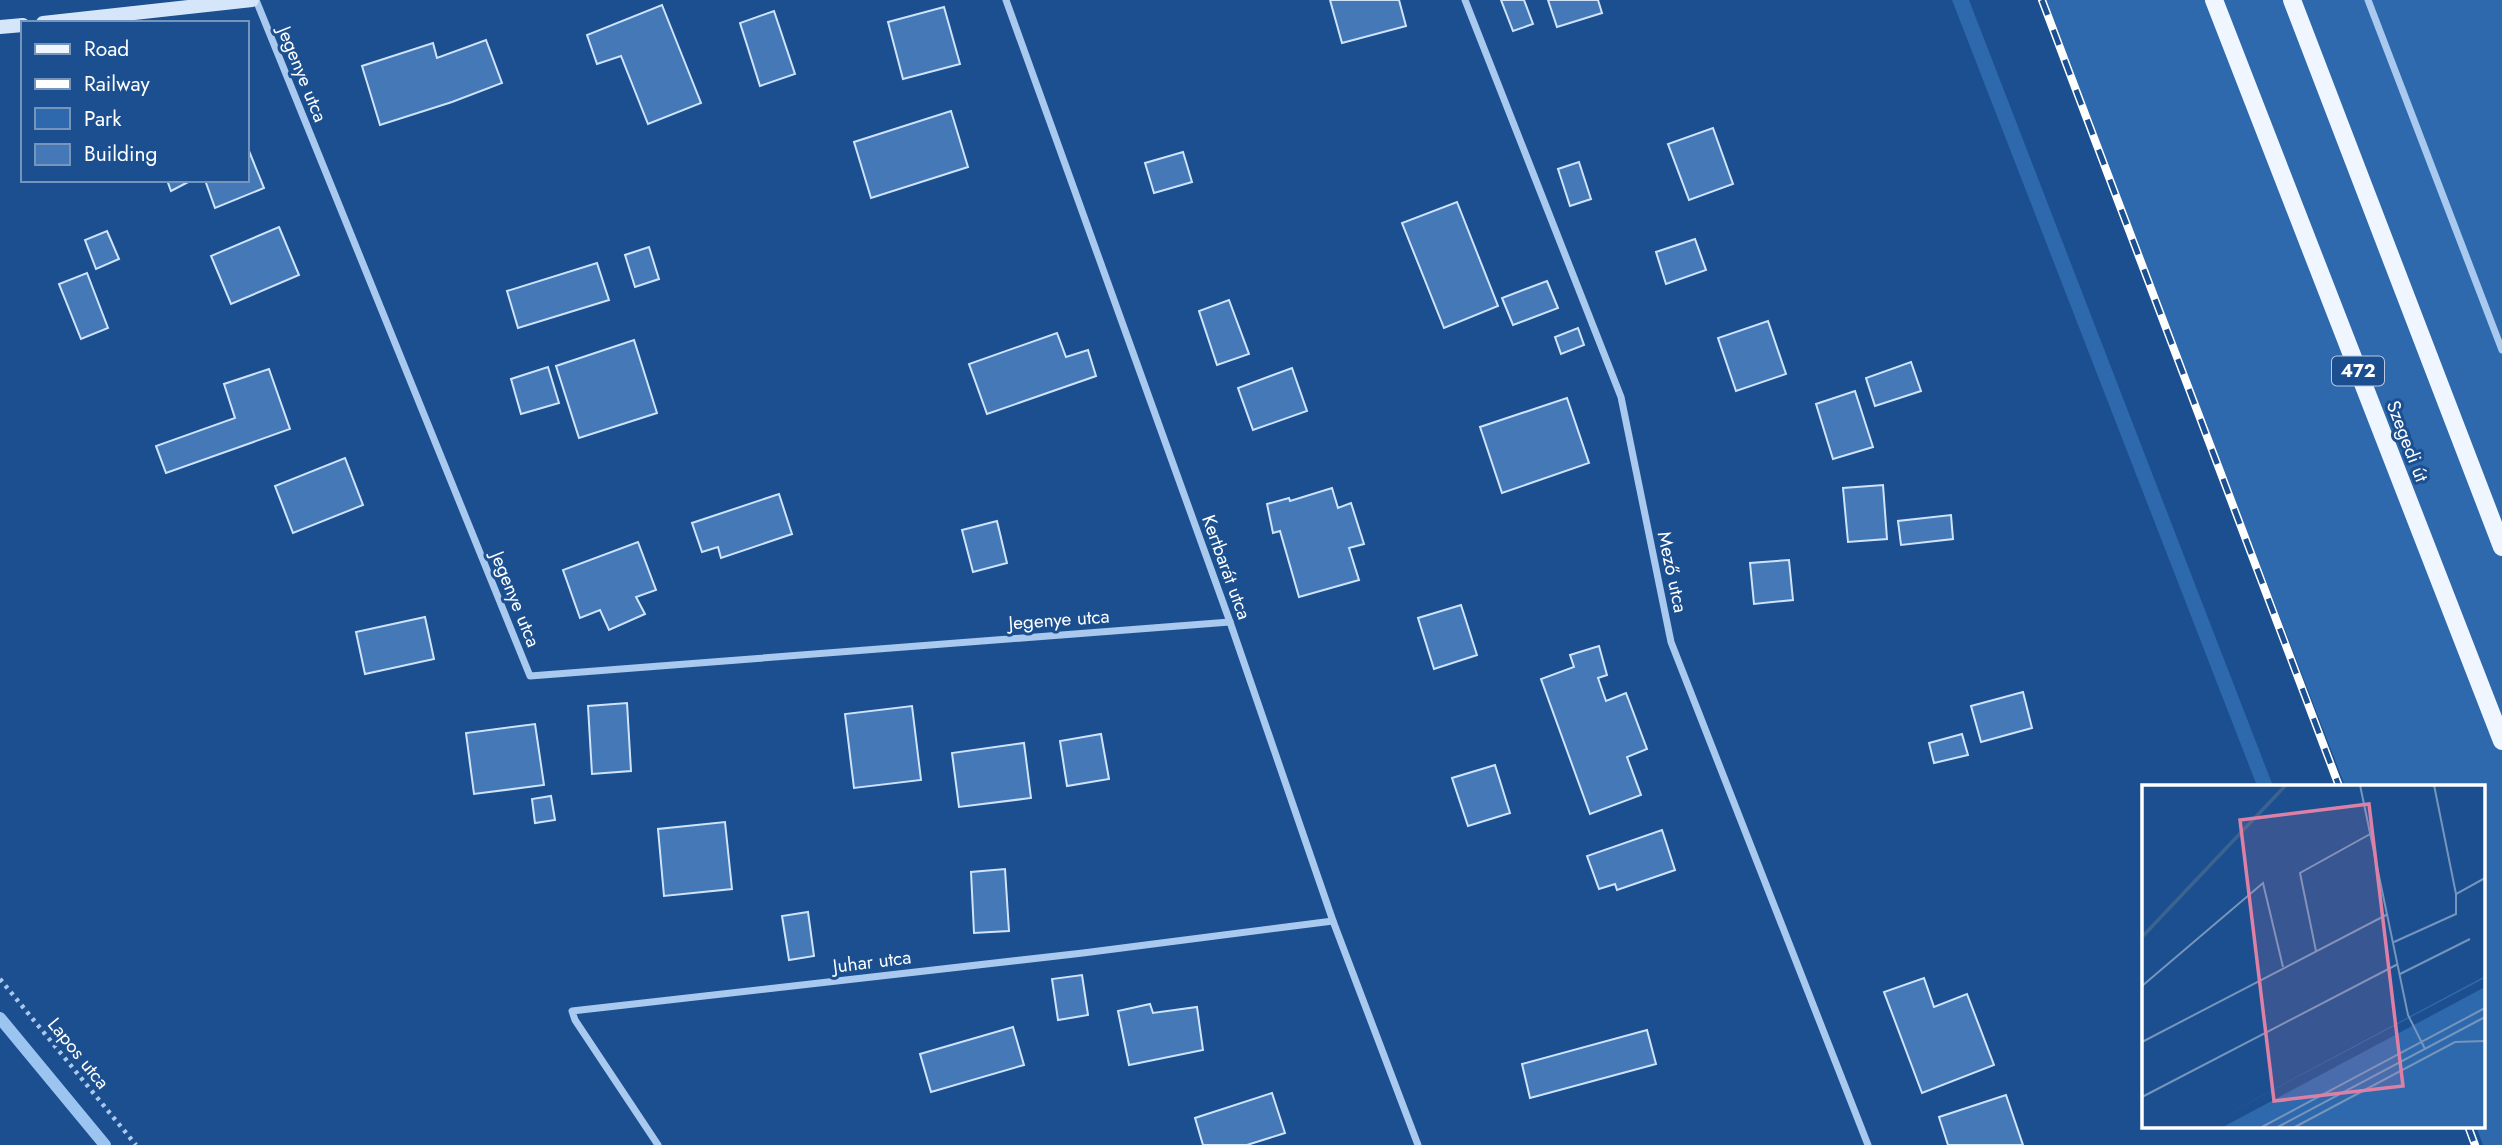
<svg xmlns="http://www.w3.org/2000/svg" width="2502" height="1145" viewBox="0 0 2502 1145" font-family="Jost,sans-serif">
  <rect width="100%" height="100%" fill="#1b4f8f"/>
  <g fill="#2e69ad">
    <polygon points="1952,0 1969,0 2273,786 2257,786"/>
    <polygon points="2042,0 2502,0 2502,1145 2483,1145 2476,1126 2483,1126 2483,786 2345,786"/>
  </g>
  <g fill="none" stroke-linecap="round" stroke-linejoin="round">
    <polyline stroke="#9cc4f0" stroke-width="12" points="0,1018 105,1145"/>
  </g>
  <g fill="#4478b7" stroke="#cfe3fa" stroke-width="2">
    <polygon points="1330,0 1399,0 1406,26 1342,43"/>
    <polygon points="1501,0 1524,0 1533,24 1513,31"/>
    <polygon points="1548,0 1598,0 1602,13 1557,27"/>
    <polygon points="662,5 701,103 648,124 621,56 597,64 587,35"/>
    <polygon points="944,7 960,64 903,79 888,22"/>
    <polygon points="774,11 795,74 760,86 740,23"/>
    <polygon points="486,40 502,83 452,102 380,125 362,66 433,43 437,58"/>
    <polygon points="951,111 968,167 871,198 854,142"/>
    <polygon points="1713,128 1733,184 1689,200 1668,144"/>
    <polygon points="247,146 264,188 215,208 205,180 247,180"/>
    <polygon points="1183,152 1192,182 1154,193 1145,163"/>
    <polygon points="1579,162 1591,199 1570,206 1558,169"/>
    <polygon points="167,180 192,180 171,191"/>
    <polygon points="1457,202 1498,306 1444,328 1402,223"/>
    <polygon points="279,227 299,275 231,304 211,256"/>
    <polygon points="107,231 119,259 96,269 85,240"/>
    <polygon points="1695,239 1706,270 1666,284 1656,252"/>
    <polygon points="649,247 659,279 635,287 625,255"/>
    <polygon points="597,263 609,300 518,328 507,291"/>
    <polygon points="87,273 108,328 81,339 59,284"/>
    <polygon points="1547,281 1558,308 1513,325 1502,298"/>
    <polygon points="1229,300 1249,354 1217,365 1199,311"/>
    <polygon points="1768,321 1786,374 1736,391 1718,338"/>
    <polygon points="1578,328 1584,345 1561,354 1555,337"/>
    <polygon points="1057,333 1066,357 1088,350 1096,376 987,414 969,364"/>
    <polygon points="634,340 657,413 579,438 556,366"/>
    <polygon points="1911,362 1921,391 1875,406 1866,378"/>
    <polygon points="548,367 559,403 521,414 511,379"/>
    <polygon points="1292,368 1307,411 1253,430 1238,388"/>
    <polygon points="269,369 290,429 166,473 156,446 235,418 224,384"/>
    <polygon points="1855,391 1873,447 1833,459 1816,404"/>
    <polygon points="1567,398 1589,463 1502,493 1480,427"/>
    <polygon points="345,458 363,505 293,533 275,486"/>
    <polygon points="1883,485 1887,539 1848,542 1843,488"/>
    <polygon points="1332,488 1338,508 1351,503 1364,544 1349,548 1359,580 1299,597 1280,531 1273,533 1267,504 1289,498 1290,501"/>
    <polygon points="779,494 792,534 721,558 718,547 702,552 692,523"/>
    <polygon points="1951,515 1953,539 1901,545 1898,521"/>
    <polygon points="997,521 1007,563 973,572 962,530"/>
    <polygon points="638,542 656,590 636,597 645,614 609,630 600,610 580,618 563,570"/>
    <polygon points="1789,560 1793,600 1754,604 1750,563"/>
    <polygon points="1461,605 1477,655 1434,669 1418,618"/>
    <polygon points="425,617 434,659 365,674 356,632"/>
    <polygon points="1599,646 1607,675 1598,678 1606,701 1626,693 1647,749 1627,757 1641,795 1590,814 1541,679 1574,667 1570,655"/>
    <polygon points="2023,692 2032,728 1981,742 1971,706"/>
    <polygon points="627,703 631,771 592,774 588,706"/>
    <polygon points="912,706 921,780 854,788 845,714"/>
    <polygon points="535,724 544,785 474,794 466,733"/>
    <polygon points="1101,734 1109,779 1067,786 1060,741"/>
    <polygon points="1962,734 1968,755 1934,763 1929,743"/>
    <polygon points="1024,743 1031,798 959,807 952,753"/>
    <polygon points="1495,765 1510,813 1468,826 1452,778"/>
    <polygon points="551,796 555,820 535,823 532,799"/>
    <polygon points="725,822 732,889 664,896 658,829"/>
    <polygon points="1662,830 1675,870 1617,890 1615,884 1599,889 1587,856"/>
    <polygon points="1005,869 1009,931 974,933 971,872"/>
    <polygon points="808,912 814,956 789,960 782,916"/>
    <polygon points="1082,975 1088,1015 1058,1020 1052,979"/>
    <polygon points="1924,978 1934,1007 1967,994 1994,1065 1922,1093 1884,992"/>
    <polygon points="1150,1004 1153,1013 1197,1007 1203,1050 1129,1065 1118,1011"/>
    <polygon points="1013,1027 1024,1065 931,1092 920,1054"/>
    <polygon points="1647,1030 1656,1064 1530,1098 1522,1064"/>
    <polygon points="1272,1093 1285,1133 1247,1145 1203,1145 1195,1118"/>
    <polygon points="2006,1095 2023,1145 1948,1145 1939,1117"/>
  </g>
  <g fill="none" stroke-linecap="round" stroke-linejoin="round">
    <polyline stroke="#a9c9ee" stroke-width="4.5" stroke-dasharray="3.5 5" stroke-linecap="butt" points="0,979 136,1145"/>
    <g stroke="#a9c9ee" stroke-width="7">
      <polyline points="256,0 530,676 1230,622"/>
      <polyline points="1006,0 1230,622 1333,921 1418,1145"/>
      <polyline points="1465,0 1621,397 1671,642 1868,1145"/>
      <polyline points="2368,0 2502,350"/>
      <polyline points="658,1145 575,1020 572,1011 1083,953 1333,921"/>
    </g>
    <g stroke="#d6e6fa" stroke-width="14">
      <polyline points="43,23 252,0"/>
      <polyline points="0,27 23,25"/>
    </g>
    <g stroke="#f0f6ff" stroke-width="18">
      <polyline points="2214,0 2502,741"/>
      <polyline points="2292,0 2502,547"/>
    </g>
    <defs>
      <g id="rail">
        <polyline points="2042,0 2339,786"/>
        <polyline points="2468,1126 2475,1145"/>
      </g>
    </defs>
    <use href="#rail" stroke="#fff" stroke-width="8"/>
    <use href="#rail" stroke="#1b4f8f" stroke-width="5" stroke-dasharray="16" stroke-linecap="butt"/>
  </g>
  <g text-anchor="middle" stroke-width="6" stroke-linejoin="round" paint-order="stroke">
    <rect fill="#1b4f8f" stroke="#bbcadd" stroke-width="2" x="2332" y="356.5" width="52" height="29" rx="5"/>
    <g font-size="18" font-weight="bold" fill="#fff">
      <text x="2358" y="377">472</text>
    </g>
    <g font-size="19" fill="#fff" stroke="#1b4f8f">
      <text transform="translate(303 74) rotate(68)" y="7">Jegenye utca</text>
      <text transform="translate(2408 441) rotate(69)" y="7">Szegedi út</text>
      <text transform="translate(1227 567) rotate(70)" y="7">Kertbarát utca</text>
      <text transform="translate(1673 572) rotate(78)" y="7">Mező utca</text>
      <text transform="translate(516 599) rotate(68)" y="7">Jegenye utca</text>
      <text transform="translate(1059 619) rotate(-4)" y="7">Jegenye utca</text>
      <text transform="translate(872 961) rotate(-7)" y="7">Juhar utca</text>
      <text transform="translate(79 1053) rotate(51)" y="7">Lapos utca</text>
    </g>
  </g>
  <g transform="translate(2142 785)">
    <rect width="343" height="343" fill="#1b4f8f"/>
    <path d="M343,191V193L59,343ZM343,202V343H79Z" fill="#2e69ad"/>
    <path fill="none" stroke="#3c6290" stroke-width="3.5" d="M0,152L144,0"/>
    <path fill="none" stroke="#7695bc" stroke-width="2" d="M218,0L266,230L283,264M292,0L314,109M252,157L314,129V109L343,93M174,166L158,88L230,48M258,189L328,154M0,201L121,98L141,182M0,257L246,129M0,312L256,179M118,343L343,223M134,343L343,232M151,343L313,257L343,256"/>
    <path fill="#dd80a5" fill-opacity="0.15" stroke="#dd80a5" stroke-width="3.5" d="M227,19L261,301L132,316L98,35Z"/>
    <rect width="343" height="343" fill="none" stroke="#fff" stroke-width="3.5"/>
  </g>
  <rect x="21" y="21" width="228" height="161" fill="#1b4f8f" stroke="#7695bc" stroke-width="2"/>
  <rect x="35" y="44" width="35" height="10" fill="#f0f6ff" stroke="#7695bc" stroke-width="2"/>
  <text x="84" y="56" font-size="21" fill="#ffffff">Road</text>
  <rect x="35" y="79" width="35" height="10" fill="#ffffff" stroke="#7695bc" stroke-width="2"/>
  <text x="84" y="91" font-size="21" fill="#ffffff">Railway</text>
  <rect x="35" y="108" width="35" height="21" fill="#2e69ad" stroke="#7695bc" stroke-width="2"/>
  <text x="84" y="126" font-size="21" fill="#ffffff">Park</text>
  <rect x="35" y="144" width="35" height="21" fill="#4478b7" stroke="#7695bc" stroke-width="2"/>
  <text x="84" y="161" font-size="21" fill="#ffffff">Building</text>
</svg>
